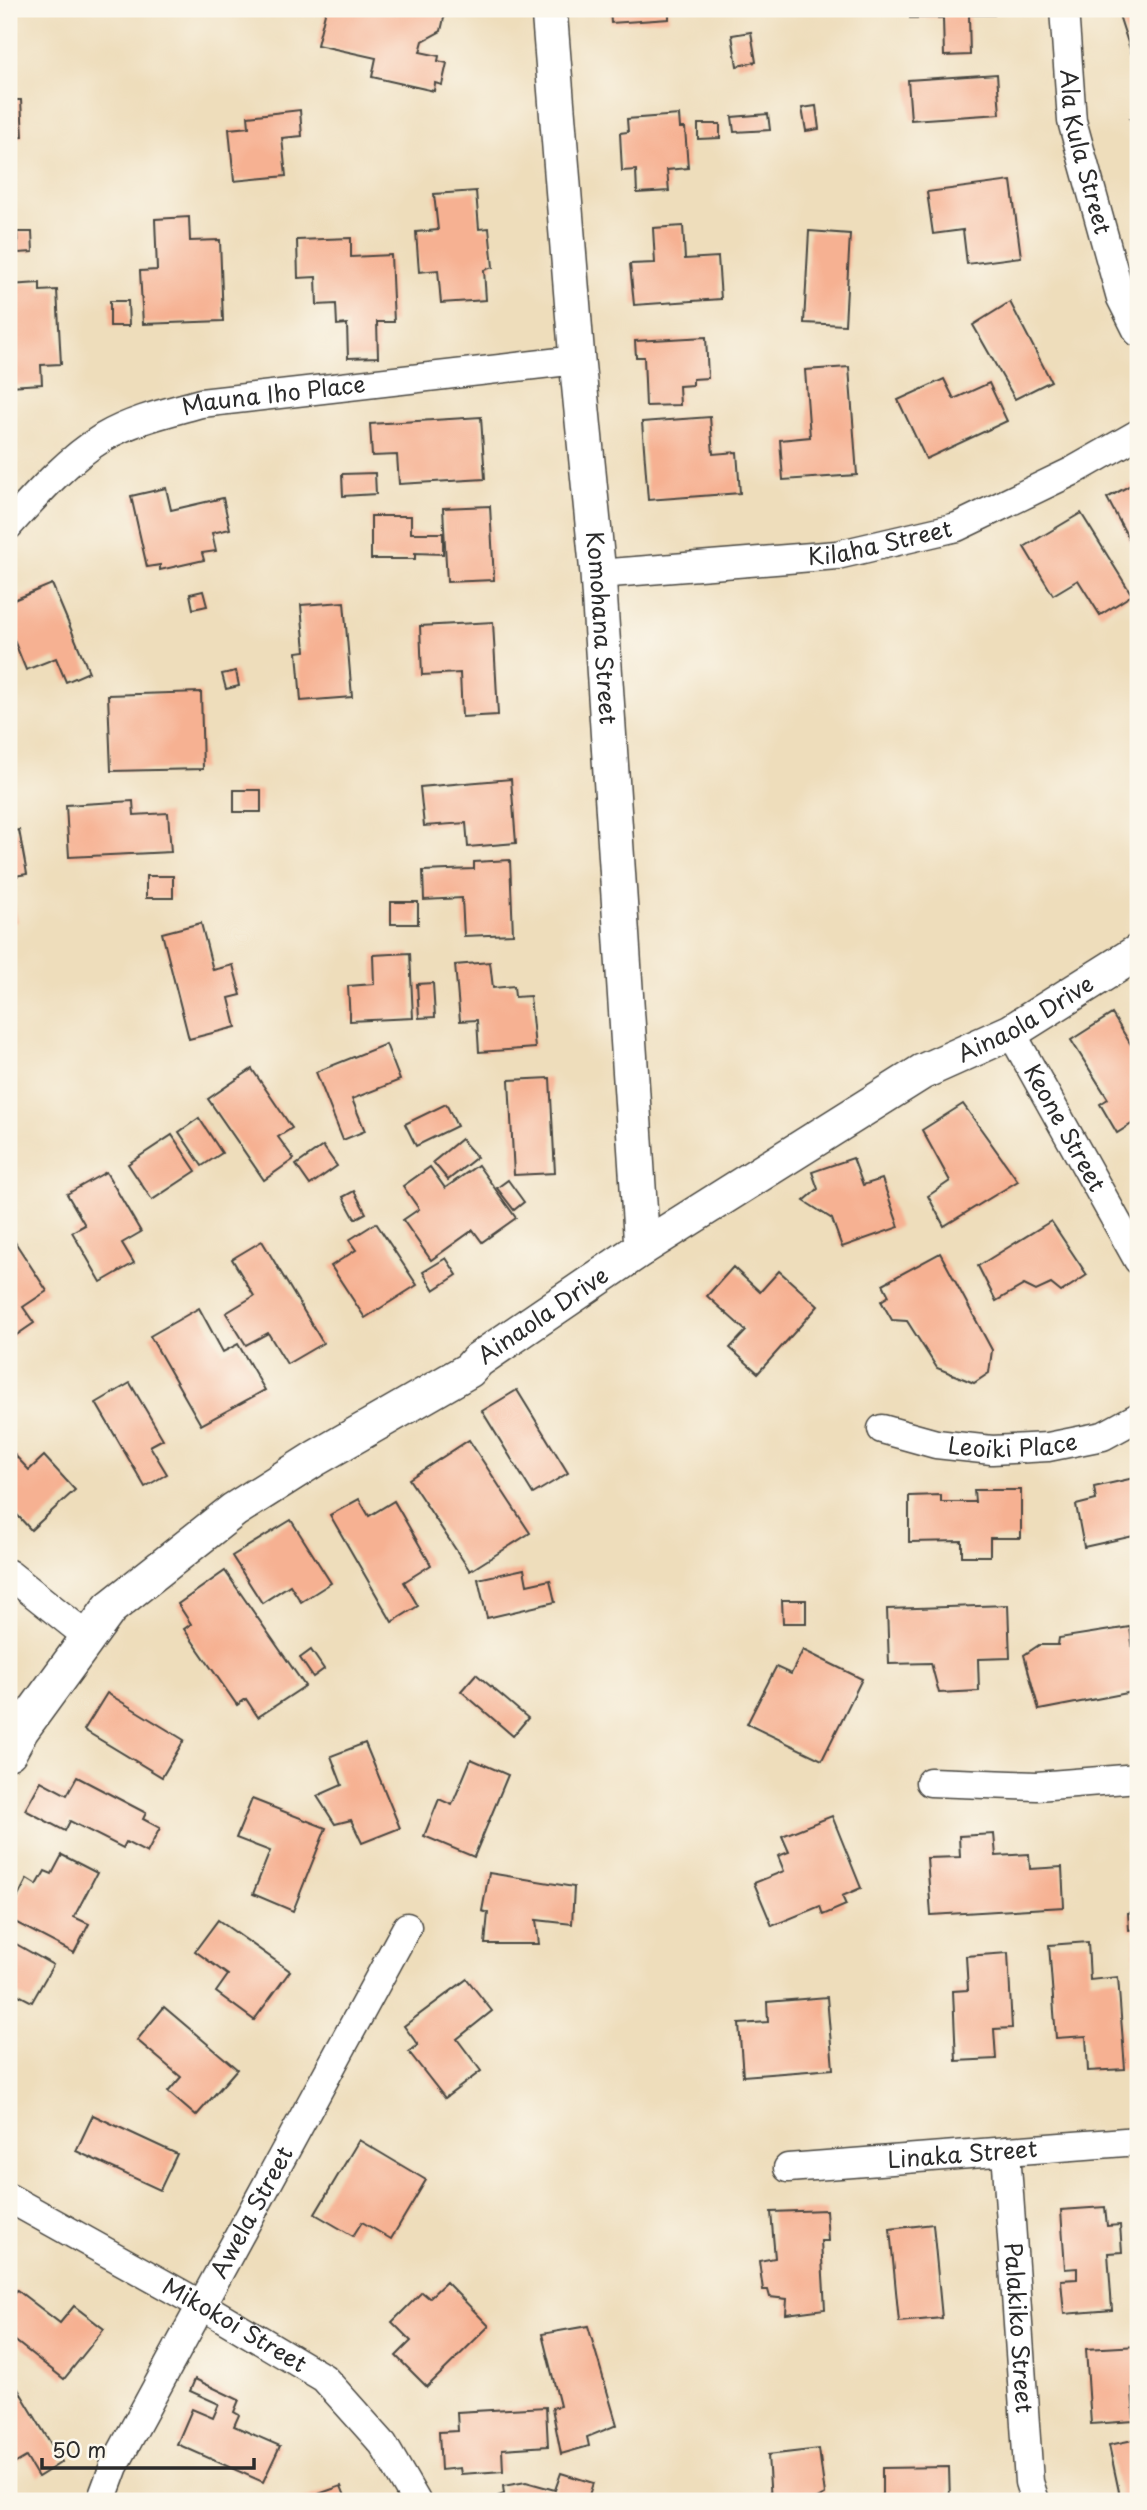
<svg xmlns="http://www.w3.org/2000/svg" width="1147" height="2510" viewBox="0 0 1147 2510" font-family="'Playpen Sans',sans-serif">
  <rect width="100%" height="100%" fill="#fbf7ec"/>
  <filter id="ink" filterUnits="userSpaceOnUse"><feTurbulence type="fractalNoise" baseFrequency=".0143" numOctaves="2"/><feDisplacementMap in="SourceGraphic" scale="14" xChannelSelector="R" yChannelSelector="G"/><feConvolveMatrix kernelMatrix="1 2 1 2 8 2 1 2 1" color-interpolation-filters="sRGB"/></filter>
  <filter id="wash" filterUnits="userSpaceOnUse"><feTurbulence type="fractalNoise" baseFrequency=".00686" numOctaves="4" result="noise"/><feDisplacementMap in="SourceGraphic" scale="28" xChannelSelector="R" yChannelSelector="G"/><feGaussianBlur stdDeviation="1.57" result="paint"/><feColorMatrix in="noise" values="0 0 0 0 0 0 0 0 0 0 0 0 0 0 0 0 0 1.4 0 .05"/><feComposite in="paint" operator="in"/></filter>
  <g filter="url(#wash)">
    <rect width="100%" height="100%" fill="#edb"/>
    <g id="blocks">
      <g fill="#f6b192">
        <polygon points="326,9 373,9 395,14 396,9 446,9 441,31 423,41 420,52 439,56 438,61 447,63 442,85 435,83 434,91 372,77 376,58 317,45"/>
        <polygon points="610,9 669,9 669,19 611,23"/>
        <polygon points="910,9 993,9 994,15 969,15 970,55 944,56 943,18 910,18"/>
        <polygon points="1117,9 1138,9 1138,53 1132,55"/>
        <polygon points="751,32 756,62 737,66 732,35"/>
        <polygon points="997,74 1000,114 911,120 908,80"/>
        <polygon points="9,100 21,100 23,137 9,138"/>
        <polygon points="816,106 819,129 806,131 802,108"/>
        <polygon points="300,110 302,136 282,138 286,176 234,181 229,129 249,127 248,116"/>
        <polygon points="768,114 770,130 734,132 732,117"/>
        <polygon points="679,115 680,128 685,128 688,168 667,170 669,191 637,193 636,170 622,171 620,133 628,132 627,119"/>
        <polygon points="1138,116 1138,140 1130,119"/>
        <polygon points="698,124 720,124 720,138 698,139"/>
        <polygon points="1011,181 1021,257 967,264 963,230 933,234 927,192"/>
        <polygon points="476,191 479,229 489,228 493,267 484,270 486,300 441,303 438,270 419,272 416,232 438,230 434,194"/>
        <polygon points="189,217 190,241 220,240 223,321 143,324 140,271 157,270 155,219"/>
        <polygon points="683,226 685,259 718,257 721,299 634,305 630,264 655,263 653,228"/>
        <polygon points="809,231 850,234 845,325 804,323"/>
        <polygon points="17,232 32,232 33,252 18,253"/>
        <polygon points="351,238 351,257 391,255 394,322 377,322 378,357 348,358 347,324 337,325 336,304 317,305 316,277 298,278 297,240"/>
        <polygon points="40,283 40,291 57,290 61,364 41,365 42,384 9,386 9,285"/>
        <polygon points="110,301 128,301 129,326 110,326"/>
        <polygon points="1010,302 1051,381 1015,399 973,325"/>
        <polygon points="706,337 708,378 693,379 693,385 679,386 680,405 646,406 644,357 636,357 635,341"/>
        <polygon points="849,367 857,475 783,480 780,440 810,437 805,370"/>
        <polygon points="944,379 954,399 989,383 1007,421 926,459 898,400"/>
        <polygon points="481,417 485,479 399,484 397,455 372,456 370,424"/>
        <polygon points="710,417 713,454 737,452 740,493 648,500 642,422"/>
        <polygon points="375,473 376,494 343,496 342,474"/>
        <polygon points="1138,481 1138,542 1132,545 1107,498"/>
        <polygon points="166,488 171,510 223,498 230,529 212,533 216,551 202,553 204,560 160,570 160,565 147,567 131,496"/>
        <polygon points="490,506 494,580 447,582 443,508"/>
        <polygon points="1081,513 1132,595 1100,615 1078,580 1053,595 1024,547"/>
        <polygon points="371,516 411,516 411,533 443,533 443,554 415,553 415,559 371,559"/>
        <polygon points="52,584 89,672 66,682 56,658 26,670 9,628 9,602"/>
        <polygon points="203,591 207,606 193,609 190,594"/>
        <polygon points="344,602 352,697 301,701 297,652 305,651 301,605"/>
        <polygon points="493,622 498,715 462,717 460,673 422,675 420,626"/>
        <polygon points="236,671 239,686 226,689 222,674"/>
        <polygon points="201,692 203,769 111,771 108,695"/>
        <polygon points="511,779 516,843 468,847 466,823 424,826 420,787"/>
        <rect x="234" y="790" width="27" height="22"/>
        <polygon points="133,801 134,815 168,813 171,852 69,857 66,805"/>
        <polygon points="19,830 27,874 9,877 9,832"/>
        <polygon points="510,860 513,934 464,936 462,898 424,900 423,871 474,869 474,862"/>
        <rect x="146" y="876" width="27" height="22"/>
        <polygon points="9,884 17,922 9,923"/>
        <rect x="391" y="902" width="27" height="22"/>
        <polygon points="201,923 213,970 233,965 241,995 229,998 236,1027 189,1039 162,933"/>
        <polygon points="410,953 413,1018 350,1021 348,986 374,984 373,955"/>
        <polygon points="490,962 493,988 514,986 515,997 530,996 535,1048 479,1052 477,1020 460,1021 455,965"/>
        <polygon points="433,983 435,1017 419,1018 417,984"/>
        <polygon points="1112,1014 1138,1056 1138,1120 1117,1133 1100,1104 1108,1099 1071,1040"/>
        <polygon points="386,1044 400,1080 352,1099 365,1131 343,1140 316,1072"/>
        <polygon points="252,1069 292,1128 278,1137 294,1159 264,1180 208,1099"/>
        <polygon points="550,1078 555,1173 514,1175 509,1080"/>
        <polygon points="446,1104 457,1126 416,1146 405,1124"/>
        <polygon points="963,1104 1018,1181 944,1226 928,1196 950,1181 922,1130"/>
        <polygon points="199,1118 222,1153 202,1166 179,1132"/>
        <polygon points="172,1135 196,1171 152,1200 128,1164"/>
        <polygon points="461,1139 477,1157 448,1180 433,1162"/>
        <polygon points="323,1146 337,1166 310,1185 296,1165"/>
        <polygon points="853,1158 863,1185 882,1179 899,1227 842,1247 832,1219 804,1201 818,1189 812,1172"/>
        <polygon points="478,1165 516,1218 482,1242 473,1230 431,1260 403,1220 419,1209 403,1186 430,1167 445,1188"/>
        <polygon points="106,1172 141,1232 122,1243 134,1263 101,1282 72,1232 85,1225 67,1194"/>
        <polygon points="508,1180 524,1202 514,1210 497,1188"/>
        <polygon points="354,1191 366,1213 355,1219 343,1197"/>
        <polygon points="1051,1221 1087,1275 1061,1292 1051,1284 1036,1291 1024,1285 996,1301 978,1266"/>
        <polygon points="376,1223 417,1285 365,1318 331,1266 356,1250 349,1240"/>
        <polygon points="9,1233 47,1291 23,1307 34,1323 9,1340"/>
        <polygon points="262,1241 323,1343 287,1364 268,1333 246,1345 226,1313 254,1296 232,1259"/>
        <polygon points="940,1253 992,1350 989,1373 974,1383 937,1368 907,1321 892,1320 881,1301 889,1296 883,1284"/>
        <polygon points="446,1258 457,1275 434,1290 423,1272"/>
        <polygon points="733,1267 760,1292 779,1271 818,1306 758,1373 730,1348 746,1331 707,1296"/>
        <polygon points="199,1308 223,1352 238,1344 265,1390 201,1425 150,1336"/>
        <polygon points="130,1383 163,1439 150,1446 167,1474 145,1487 96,1403"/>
        <polygon points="517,1390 568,1473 533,1494 482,1411"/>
        <polygon points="469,1440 530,1533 470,1571 409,1479"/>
        <polygon points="9,1449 29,1470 44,1456 75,1490 31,1530 9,1506"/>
        <polygon points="1134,1478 1135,1485 1138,1485 1138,1535 1084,1547 1076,1505 1096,1500 1094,1487"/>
        <polygon points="974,1490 1021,1490 1021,1538 990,1538 990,1556 962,1556 962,1541 909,1542 909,1496 941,1495 941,1502 975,1502"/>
        <polygon points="359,1499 369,1516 394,1501 431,1565 404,1582 418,1606 392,1622 330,1515"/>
        <polygon points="291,1520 331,1583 301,1602 290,1585 262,1603 232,1556"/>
        <polygon points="524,1569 527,1585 550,1580 555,1602 487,1618 478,1579"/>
        <polygon points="225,1571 305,1686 258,1717 246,1699 237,1705 184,1629 191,1624 178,1604"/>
        <polygon points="782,1600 806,1600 806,1623 783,1623"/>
        <polygon points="1008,1605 1010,1658 978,1659 979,1691 939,1693 931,1663 889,1664 887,1609"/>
        <polygon points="1130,1627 1138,1691 1039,1710 1024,1655 1039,1645 1058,1645 1059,1638"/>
        <polygon points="311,1650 324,1669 313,1677 300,1658"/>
        <polygon points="803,1650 862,1679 822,1760 747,1724 776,1667 791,1674"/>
        <polygon points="476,1674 528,1718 513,1736 461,1691"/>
        <polygon points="107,1693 184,1740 162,1777 84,1730"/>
        <polygon points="365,1743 400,1828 362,1843 351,1820 335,1824 317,1796 342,1785 331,1756"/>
        <polygon points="471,1759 508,1775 474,1857 424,1836 439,1799 452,1805"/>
        <polygon points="77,1777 146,1813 143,1819 160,1828 147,1853 126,1842 123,1848 70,1821 65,1831 25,1810 41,1781 67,1795"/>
        <polygon points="252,1799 326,1828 293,1911 253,1894 270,1851 236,1838"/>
        <polygon points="832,1816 861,1888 842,1896 846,1905 823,1915 820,1906 772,1926 754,1883 784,1871 778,1856 789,1852 782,1836"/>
        <polygon points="994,1834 996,1856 1029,1854 1030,1869 1062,1867 1064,1907 931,1915 927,1858 960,1857 959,1836"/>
        <polygon points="62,1855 97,1873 74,1917 89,1924 74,1953 9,1919 9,1914 27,1879 37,1885 45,1871 52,1874"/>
        <polygon points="489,1873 574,1887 572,1924 536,1920 539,1944 485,1944 488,1913 482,1911"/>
        <polygon points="1138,1912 1138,1929 1129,1930 1128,1913"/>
        <polygon points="218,1920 290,1971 254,2020 216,1992 228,1975 195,1951"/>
        <polygon points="1134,1937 1138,1937 1138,2001 1136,2001"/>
        <polygon points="9,1940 53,1965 32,2002 17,1994 15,1998 9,1995"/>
        <polygon points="1088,1942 1090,1980 1118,1977 1125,2069 1088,2071 1086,2036 1056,2038 1049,1945"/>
        <polygon points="1008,1953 1012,2028 994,2029 996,2059 956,2061 953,1991 968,1990 966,1956"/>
        <polygon points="467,1979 492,2011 457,2039 481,2071 445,2098 409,2052 418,2045 404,2026"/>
        <polygon points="827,1997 833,2069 743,2076 739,2024 768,2022 767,2002"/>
        <polygon points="164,2007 237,2069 196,2116 168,2092 181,2077 137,2040"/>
        <polygon points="93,2115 177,2154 160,2190 76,2151"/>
        <polygon points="359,2140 426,2180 391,2239 362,2222 353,2236 315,2214"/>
        <polygon points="1105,2207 1107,2226 1120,2225 1122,2252 1108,2253 1112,2310 1064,2314 1061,2280 1077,2279 1077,2268 1065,2269 1061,2210"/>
        <polygon points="826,2210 828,2241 821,2241 825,2309 786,2314 787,2299 770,2297 768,2290 763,2290 759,2261 775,2258 771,2212"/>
        <polygon points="933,2224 942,2318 899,2322 890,2229"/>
        <polygon points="446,2282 489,2326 427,2387 396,2356 411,2341 392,2322 422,2292 429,2298"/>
        <polygon points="17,2290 60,2323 74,2306 104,2329 64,2379 9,2336 9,2300"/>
        <polygon points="588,2326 617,2425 587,2437 589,2446 561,2454 552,2408 560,2406 542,2334"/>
        <polygon points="1138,2346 1138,2388 1132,2388 1134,2421 1091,2424 1086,2349"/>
        <polygon points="195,2379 239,2400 234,2412 239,2415 234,2426 280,2446 263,2482 177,2444 192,2409 213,2418 219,2404 190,2391"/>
        <polygon points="15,2384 62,2462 38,2477 26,2457 9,2467 9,2387"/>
        <polygon points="546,2407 548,2446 502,2449 503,2471 461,2474 460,2468 441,2470 439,2432 458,2431 457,2412"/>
        <polygon points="1138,2439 1138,2501 1121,2501 1109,2445"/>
        <polygon points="819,2449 825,2495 814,2501 771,2501 768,2455"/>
        <polygon points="949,2467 950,2501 882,2501 882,2468"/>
        <polygon points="561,2473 593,2483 587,2501 496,2501 498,2496 504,2494 503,2486 526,2482 555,2490"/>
        <polygon points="341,2486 347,2501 299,2501"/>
      </g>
    </g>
  </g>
  <g filter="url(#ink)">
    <use href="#blocks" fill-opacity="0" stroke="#484641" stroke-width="2"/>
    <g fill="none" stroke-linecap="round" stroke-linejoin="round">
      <defs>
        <g id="minor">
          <path id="s1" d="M1064,9L1072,121L1121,298L1138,332"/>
          <path id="s2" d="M9,525C37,494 68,459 104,437C133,420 169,412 201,403L577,360"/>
          <path id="s3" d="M598,574L837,555L957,527L1073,471L1138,434"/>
          <path id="s4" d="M1011,1032L1138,1260"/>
          <path id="s5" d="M882,1429L936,1444L992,1450L1048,1447L1103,1436L1138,1417"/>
          <polyline points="9,1574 88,1637"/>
          <polyline points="930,1782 1037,1786 1138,1778"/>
          <path id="s6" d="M1006,2151L1029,2482L1035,2501"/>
          <path id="s7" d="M788,2168L1138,2141"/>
          <path id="s8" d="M9,2198L203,2306L324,2378L383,2444L416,2501"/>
          <path id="s9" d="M101,2501L114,2466L407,1927"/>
        </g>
        <g id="tertiary">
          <path id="s10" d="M549,9L577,360L598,574L642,1248"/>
          <path id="s11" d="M9,1752L21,1730L110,1608L234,1510L316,1458L469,1370L478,1360L642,1248L922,1072L1011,1032L1138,952"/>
        </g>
      </defs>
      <use href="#minor" stroke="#484641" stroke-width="31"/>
      <use href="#tertiary" stroke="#484641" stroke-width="38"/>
      <use href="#minor" stroke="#fff" stroke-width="28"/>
      <use href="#tertiary" stroke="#fff" stroke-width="35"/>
    </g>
  </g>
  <g text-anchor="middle" stroke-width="5" stroke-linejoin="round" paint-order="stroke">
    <g font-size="23" fill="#2b2b2b" stroke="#fbf7ec">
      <text dy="8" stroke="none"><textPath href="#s1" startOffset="145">Ala Kula Street</textPath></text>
      <text dy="8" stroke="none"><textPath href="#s2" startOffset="306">Mauna Iho Place</textPath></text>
      <text dy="8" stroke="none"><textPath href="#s3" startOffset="284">Kilaha Street</textPath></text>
      <text dy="8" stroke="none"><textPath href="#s10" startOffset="621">Komohana Street</textPath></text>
      <text dy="8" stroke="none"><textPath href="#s11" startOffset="1267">Ainaola Drive</textPath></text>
      <text dy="8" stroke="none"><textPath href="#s4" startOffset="110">Keone Street</textPath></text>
      <text dy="8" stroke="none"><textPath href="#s11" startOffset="700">Ainaola Drive</textPath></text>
      <text dy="8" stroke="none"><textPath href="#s5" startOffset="133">Leoiki Place</textPath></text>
      <text dy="8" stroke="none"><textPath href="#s7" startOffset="175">Linaka Street</textPath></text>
      <text dy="8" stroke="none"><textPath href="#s9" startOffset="326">Awela Street</textPath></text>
      <text dy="8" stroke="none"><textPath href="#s8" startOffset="259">Mikokoi Street</textPath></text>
      <text dy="8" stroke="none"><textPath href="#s6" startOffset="177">Palakiko Street</textPath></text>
    </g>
  </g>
  <rect width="1147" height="2510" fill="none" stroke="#fbf7ec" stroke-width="35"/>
  <path d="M42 2458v10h212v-10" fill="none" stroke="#2b2b2b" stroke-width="3.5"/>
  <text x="52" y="2458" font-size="21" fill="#2b2b2b" stroke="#fbf7ec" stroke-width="5" paint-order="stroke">50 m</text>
</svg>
